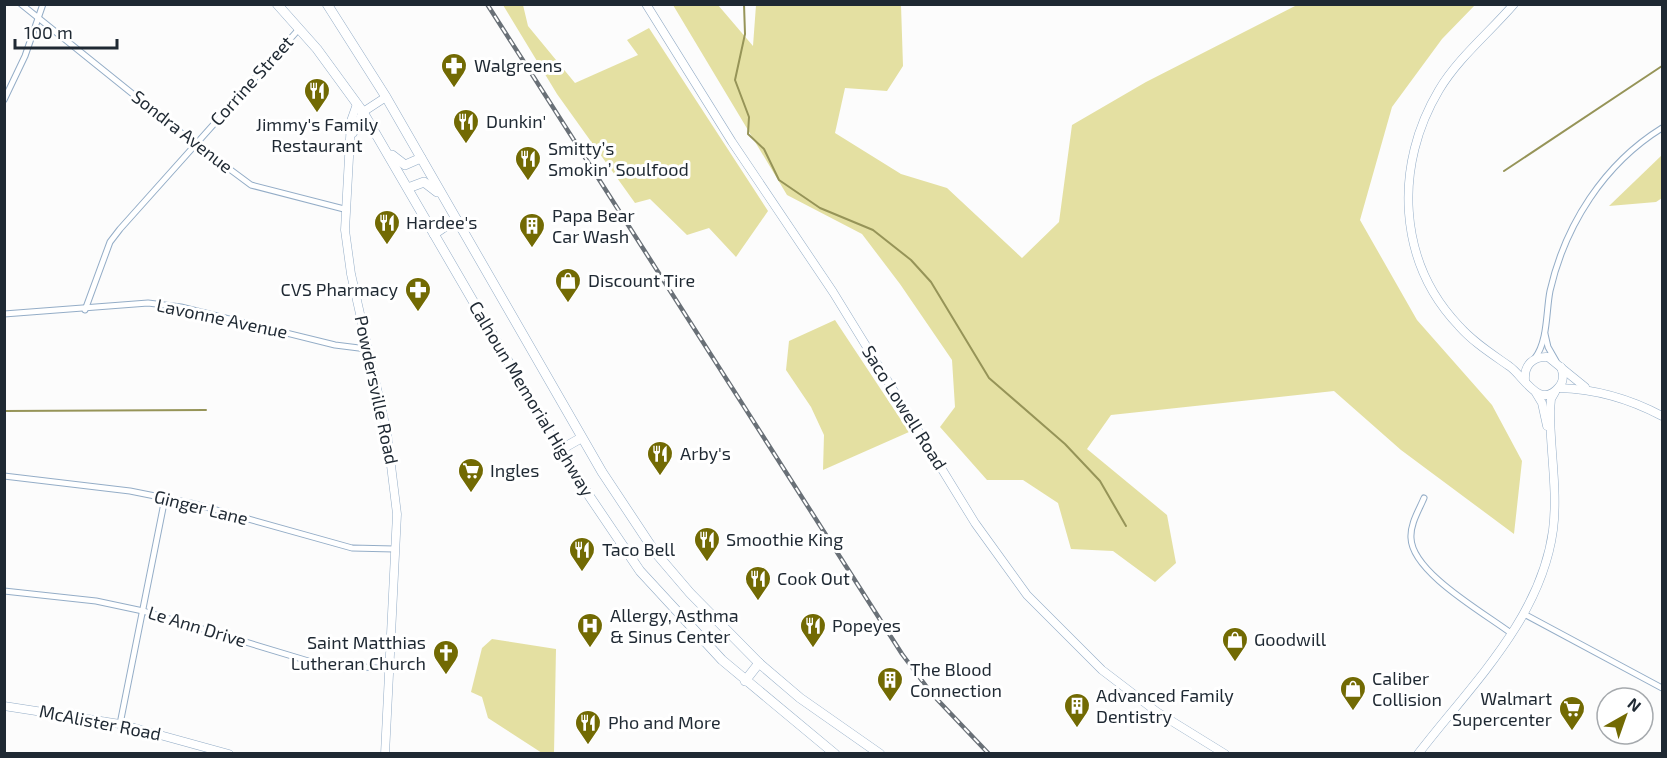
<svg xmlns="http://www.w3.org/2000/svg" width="1667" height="758" viewBox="0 0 1667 758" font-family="'Exo 2',sans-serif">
  <rect width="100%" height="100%" fill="#fcfcfc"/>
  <g fill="#e4e0a2">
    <polygon points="503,5 523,5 528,26 575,83 638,55 627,40 649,28 768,211 736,257 709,228 687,235 650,199 635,203 557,94"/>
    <polygon points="673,5 718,5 753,46 756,5 901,5 903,66 887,91 845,88 835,133 901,174 947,188 1022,258 1059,222 1072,125 1146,82 1297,5 1475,5 1442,39 1392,107 1360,220 1417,320 1492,405 1522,461 1514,534 1401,450 1334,391 1111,415 1087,449 1167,515 1176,563 1155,582 1113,551 1071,549 1058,503 1023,480 987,480 940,427 955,407 952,360 900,284 862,234 787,195"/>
    <polygon points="1662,155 1662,198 1656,202 1609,206"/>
    <polygon points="835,320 909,432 823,470 824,435 811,407 786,370 789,341"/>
    <polygon points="492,639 556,649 554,753 542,753 488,718 482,697 471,692 482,648"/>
  </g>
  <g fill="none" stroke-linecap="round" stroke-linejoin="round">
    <g stroke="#969458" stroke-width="2">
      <polyline points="744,4 745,34 735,80 749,117 748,134 764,149 779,180 820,208 873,230 911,260 931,282 989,378 1065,444 1100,481 1126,526"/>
      <polyline points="1504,171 1662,66"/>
      <polyline points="4,411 206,410"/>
    </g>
    <defs>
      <g id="street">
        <polyline points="21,4 185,136 251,185 344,209"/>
        <polyline points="4,100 25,56 43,4"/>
        <polyline points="85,310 110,242 120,229 299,29"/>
        <polyline points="4,314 148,303 181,307 335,345 367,349"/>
        <polyline points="1545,334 1548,347 1556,361"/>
        <path d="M1535,358C1548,341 1546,311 1550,291C1565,225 1604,164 1662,128"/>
        <polyline points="4,476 130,491 195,504 352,548 394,549"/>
        <path d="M1424,498C1419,510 1410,524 1411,538C1412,573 1486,614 1512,634"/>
        <polyline points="4,591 96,601 143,611 315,663 388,669"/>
        <polyline points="1524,614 1662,688"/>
        <polyline points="120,724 165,498"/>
      </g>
      <g id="secondary">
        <polyline points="646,4 732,142 833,292 975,523 1027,595 1102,670 1157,712 1225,754"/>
        <path d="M1514,4C1490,32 1458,58 1439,90C1394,165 1397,261 1459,326C1473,342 1492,354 1509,366C1523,375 1539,410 1558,388C1564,382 1564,375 1561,367"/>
        <polyline points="357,104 351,121 345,230 351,274 387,433 397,514 385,754"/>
        <polyline points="353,133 363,112 386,97"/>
        <path d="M1525,380C1524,365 1533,356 1548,357L1585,387"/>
        <path d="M1559,388C1596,389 1630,399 1662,416"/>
        <polyline points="1536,393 1542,403 1547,426"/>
        <polyline points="4,706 120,724 229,754"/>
        <path d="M1418,754C1471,685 1541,619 1553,530C1558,491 1550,450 1550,411L1551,399L1555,392"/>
      </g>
      <g id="highway">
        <polyline points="277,4 317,49 363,112 569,466 640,571 722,660 835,754"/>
        <polyline points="327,4 386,97 602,472 655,552 690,593 759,663 800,698 880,754"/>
        <polyline points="392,155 405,165 421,158"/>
        <polyline points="408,188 424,182 437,192"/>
        <polyline points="434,234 456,219"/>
        <polyline points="560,450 581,438"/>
        <polyline points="745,681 759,663"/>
      </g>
    </defs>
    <use href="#street" stroke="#94adc7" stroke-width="7"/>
    <use href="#secondary" stroke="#94adc7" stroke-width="9"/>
    <use href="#highway" stroke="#94adc7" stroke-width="10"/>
    <use href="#street" stroke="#fff" stroke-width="5"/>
    <use href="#secondary" stroke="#fff" stroke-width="8"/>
    <use href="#highway" stroke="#fff" stroke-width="9"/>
    <defs>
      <polyline id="rail" points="487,4 902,654 932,694 989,754"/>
    </defs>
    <use href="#rail" stroke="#697077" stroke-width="4.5"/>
    <use href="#rail" stroke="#fff" stroke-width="2" stroke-dasharray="7" stroke-linecap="butt"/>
  </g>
  <defs>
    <symbol id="pharmacy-pin" viewBox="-11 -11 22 30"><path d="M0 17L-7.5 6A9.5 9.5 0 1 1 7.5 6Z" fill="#726a03" stroke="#fff"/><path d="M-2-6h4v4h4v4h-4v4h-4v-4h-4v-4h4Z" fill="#fff"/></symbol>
    <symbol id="restaurant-pin" viewBox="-11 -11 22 30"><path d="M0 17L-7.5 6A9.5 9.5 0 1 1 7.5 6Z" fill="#726a03" stroke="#fff"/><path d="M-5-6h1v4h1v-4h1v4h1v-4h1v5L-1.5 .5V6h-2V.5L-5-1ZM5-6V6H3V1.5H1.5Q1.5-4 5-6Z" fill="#fff"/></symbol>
    <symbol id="building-pin" viewBox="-11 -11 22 30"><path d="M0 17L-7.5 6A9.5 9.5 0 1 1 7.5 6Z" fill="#726a03" stroke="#fff"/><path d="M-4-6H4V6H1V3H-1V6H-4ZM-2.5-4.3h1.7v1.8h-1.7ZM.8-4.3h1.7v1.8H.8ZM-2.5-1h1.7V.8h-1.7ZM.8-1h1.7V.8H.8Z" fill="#fff"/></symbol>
    <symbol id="shop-pin" viewBox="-11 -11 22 30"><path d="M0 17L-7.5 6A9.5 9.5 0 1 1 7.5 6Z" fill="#726a03" stroke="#fff"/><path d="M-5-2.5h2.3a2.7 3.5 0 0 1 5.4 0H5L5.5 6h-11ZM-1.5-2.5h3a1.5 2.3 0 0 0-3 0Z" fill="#fff"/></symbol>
    <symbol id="supermarket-pin" viewBox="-11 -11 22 30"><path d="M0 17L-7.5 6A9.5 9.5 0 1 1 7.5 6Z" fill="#726a03" stroke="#fff"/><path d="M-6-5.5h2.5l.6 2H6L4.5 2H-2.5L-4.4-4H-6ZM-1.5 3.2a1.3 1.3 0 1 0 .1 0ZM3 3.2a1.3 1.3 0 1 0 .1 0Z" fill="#fff"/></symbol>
    <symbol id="hospital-pin" viewBox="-11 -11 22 30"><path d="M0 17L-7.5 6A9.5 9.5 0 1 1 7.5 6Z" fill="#726a03" stroke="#fff"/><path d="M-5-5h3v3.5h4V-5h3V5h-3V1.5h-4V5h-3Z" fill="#fff"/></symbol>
    <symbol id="church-pin" viewBox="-11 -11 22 30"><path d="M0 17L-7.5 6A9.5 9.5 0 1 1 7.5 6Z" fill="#726a03" stroke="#fff"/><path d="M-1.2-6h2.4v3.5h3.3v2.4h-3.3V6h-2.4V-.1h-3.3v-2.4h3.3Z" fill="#fff"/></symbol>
  </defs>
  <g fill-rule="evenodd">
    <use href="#pharmacy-pin" x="439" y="51" width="30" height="40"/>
    <use href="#restaurant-pin" x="302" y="76" width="30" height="40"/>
    <use href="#restaurant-pin" x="451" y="107" width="30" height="40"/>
    <use href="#restaurant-pin" x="513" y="144" width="30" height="40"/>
    <use href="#restaurant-pin" x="372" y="208" width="30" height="40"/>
    <use href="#building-pin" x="517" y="211" width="30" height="40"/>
    <use href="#shop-pin" x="553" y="266" width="30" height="40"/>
    <use href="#pharmacy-pin" x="403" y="275" width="30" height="40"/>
    <use href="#restaurant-pin" x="645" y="439" width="30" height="40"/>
    <use href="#supermarket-pin" x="456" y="456" width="30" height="40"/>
    <use href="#restaurant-pin" x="692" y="525" width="30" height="40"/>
    <use href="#restaurant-pin" x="567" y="535" width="30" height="40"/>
    <use href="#restaurant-pin" x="743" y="564" width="30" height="40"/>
    <use href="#hospital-pin" x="575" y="611" width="30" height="40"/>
    <use href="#restaurant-pin" x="798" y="611" width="30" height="40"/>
    <use href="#shop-pin" x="1220" y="625" width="30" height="40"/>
    <use href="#church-pin" x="431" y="638" width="30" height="40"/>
    <use href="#building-pin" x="875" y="665" width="30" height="40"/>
    <use href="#shop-pin" x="1338" y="674" width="30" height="40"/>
    <use href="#building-pin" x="1062" y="691" width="30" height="40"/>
    <use href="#supermarket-pin" x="1557" y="694" width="30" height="40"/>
    <use href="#restaurant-pin" x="573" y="708" width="30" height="40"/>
  </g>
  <g text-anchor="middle" stroke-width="6" stroke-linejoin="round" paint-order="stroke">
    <g font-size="18" fill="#1f2933" stroke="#fff" text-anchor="start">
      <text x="474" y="72">Walgreens</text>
      <text x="486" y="128">Dunkin'</text>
      <text x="317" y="131" text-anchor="middle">Jimmy's Family<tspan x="317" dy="21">Restaurant</tspan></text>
      <text x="548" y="155">Smitty’s<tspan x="548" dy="21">Smokin’ Soulfood</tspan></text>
      <text x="552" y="222">Papa Bear<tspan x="552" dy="21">Car Wash</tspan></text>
      <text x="406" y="229">Hardee's</text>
      <text x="588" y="287">Discount Tire</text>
      <text x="398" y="296" text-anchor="end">CVS Pharmacy</text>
      <text x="680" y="460">Arby's</text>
      <text x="490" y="477">Ingles</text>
      <text x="726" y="546">Smoothie King</text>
      <text x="602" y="556">Taco Bell</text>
      <text x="777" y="585">Cook Out</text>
      <text x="610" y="622">Allergy, Asthma<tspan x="610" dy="21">&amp; Sinus Center</tspan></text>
      <text x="832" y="632">Popeyes</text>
      <text x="1254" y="646">Goodwill</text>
      <text x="426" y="649" text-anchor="end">Saint Matthias<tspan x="426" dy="21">Lutheran Church</tspan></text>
      <text x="910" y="676">The Blood<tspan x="910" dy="21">Connection</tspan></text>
      <text x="1372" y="685">Caliber<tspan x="1372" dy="21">Collision</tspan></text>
      <text x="1096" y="702">Advanced Family<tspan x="1096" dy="21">Dentistry</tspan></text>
      <text x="1552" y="705" text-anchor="end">Walmart<tspan x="1552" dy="21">Supercenter</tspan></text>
      <text x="608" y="729">Pho and More</text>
    </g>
    <g font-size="18" fill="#1f2933" stroke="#fff">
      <text transform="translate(252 81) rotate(-48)" y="6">Corrine Street</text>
      <text transform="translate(182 132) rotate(38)" y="6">Sondra Avenue</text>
      <text transform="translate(222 319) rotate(12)" y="6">Lavonne Avenue</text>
      <text transform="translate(376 390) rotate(78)" y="6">Powdersville Road</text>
      <text transform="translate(531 399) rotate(59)" y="6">Calhoun Memorial Highway</text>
      <text transform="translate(904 408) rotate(58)" y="6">Saco Lowell Road</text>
      <text transform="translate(201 508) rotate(14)" y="6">Ginger Lane</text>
      <text transform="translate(197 627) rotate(17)" y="6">Le Ann Drive</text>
      <text transform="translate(100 723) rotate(11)" y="6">McAlister Road</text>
    </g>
  </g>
  <rect width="1667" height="758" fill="none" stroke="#1f2933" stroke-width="12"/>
  <g transform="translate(1625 716) rotate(40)"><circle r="28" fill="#ffffff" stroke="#a5a9ad" stroke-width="1.5"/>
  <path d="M0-4.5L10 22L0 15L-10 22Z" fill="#726a03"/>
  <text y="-9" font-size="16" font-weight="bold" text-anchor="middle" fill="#1f2933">N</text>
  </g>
  <path d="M15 39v9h102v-9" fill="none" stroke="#1f2933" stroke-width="3"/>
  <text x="24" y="39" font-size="18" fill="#1f2933" stroke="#ffffff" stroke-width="4.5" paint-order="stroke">100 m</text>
</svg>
